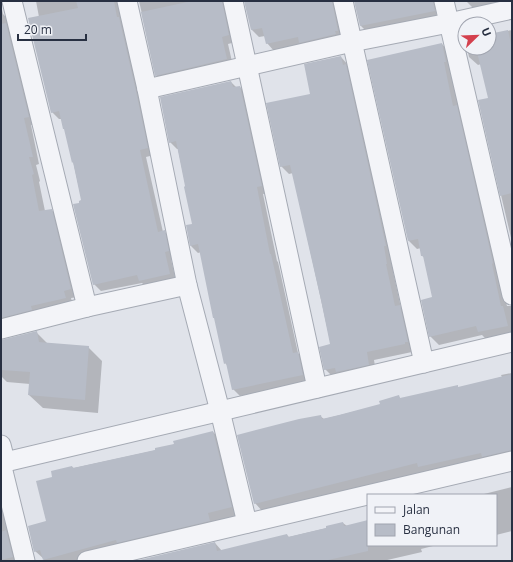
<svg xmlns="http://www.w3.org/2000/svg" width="513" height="562" viewBox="0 0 513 562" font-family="'Open Sans',sans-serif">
  <rect width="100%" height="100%" fill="#e0e3ea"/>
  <g fill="#0003">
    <polygon points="36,1 126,1 154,155 146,157 163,232 164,231 171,239 175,258 171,259 176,281 147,288 142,283 101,291 94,284 80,204 82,201 66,130 62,119 59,119 52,112 39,17"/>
    <polygon points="139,1 232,1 236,42 228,44 233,66 163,82 156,75"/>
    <polygon points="245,1 342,1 345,38 274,51 267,43 265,36 259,37 252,30"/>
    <polygon points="355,1 434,1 437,17 367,32 361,26"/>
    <polygon points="466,1 504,1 473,8"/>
    <polygon points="1,5 3,14 6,17 8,26 13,31 36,124 31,125 39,164 36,165 40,181 39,182 45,211 51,210 59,217 78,297 71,298 73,305 1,323"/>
    <polygon points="512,30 512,242 479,101 489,99 481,64 478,65 469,57 467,48 489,48 489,35"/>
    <polygon points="442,44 450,53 507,306 512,306 512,335 487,340 482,335 439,345 430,336 433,298 424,257 422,256 421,248 417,249 409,241"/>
    <polygon points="341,57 348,65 395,271 393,271 401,308 407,313 412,352 374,360 376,372 333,377 325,369 331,345 293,173 289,174 281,166 311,94"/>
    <polygon points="231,82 236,87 240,87 247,94 268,193 263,194 277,261 278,262 298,353 304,360 309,381 240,396 233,389 228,366 225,363 201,252 198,253 191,246 193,225 186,187 178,149 177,149 170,142"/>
    <polygon points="36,332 48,344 88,347 102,361 98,413 43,408 29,395 30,384 7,382 1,376 1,341"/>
    <polygon points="512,373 512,456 428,475 424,472 263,512 255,503 320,416 324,419 381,405 399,397 401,399 457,386 459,388 502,377 501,375"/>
    <polygon points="213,432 221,440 239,515 88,561 44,561 44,559 35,551 47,522 54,477 72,467 74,468 157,450"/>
    <polygon points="512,487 512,531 496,535 496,495 480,495"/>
    <polygon points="1,490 20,561 1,561"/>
    <polygon points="368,521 368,545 437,545 421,549 422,552 383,561 139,561 215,543 222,551 287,535 289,537 327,528 343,523 347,526"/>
  </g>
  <g fill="#b7bcc7">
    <polygon points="76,1 114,1 117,17 119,17 136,91 148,148 140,150 158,232 165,230 169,251 165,252 170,274 139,281 137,275 93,285 73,204 79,203 79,201 81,200 73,162 72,163 64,129 63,129 59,111 51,113 28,18 78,8"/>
    <polygon points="192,1 222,1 229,35 222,37 227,59 155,76 141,12"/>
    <polygon points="244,1 332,1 338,31 335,31 336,34 299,43 298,37 266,44 262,28 251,30"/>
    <polygon points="354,1 433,1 435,11 360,26"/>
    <polygon points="6,23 29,117 24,118 33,157 29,157 34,174 32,175 39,211 52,209 71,289 64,291 66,298 31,306 32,310 1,318 1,24"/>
    <polygon points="508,30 512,49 512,193 500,196 478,100 488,98 476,48 489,48 489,34"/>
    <polygon points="442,43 446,62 444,62 453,106 457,105 493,263 492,264 501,306 503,306 508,326 478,332 476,326 429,337 421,300 432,297 423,256 421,256 418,239 408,241 367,60"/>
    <polygon points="341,56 343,65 346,64 386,246 384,246 387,264 386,264 395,306 400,305 408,342 405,342 405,344 367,352 369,365 336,372 335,368 324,370 319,347 330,344 321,300 290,165 280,167 266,103 310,94 304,64"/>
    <polygon points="231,81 233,87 240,86 262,186 257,187 270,254 271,254 293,353 298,352 303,375 232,390 226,363 224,364 214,318 213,318 198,244 190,246 186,225 192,224 184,187 185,186 176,141 169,143 160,97"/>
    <polygon points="37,331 39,342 89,346 85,400 28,395 30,372 1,370 1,340"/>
    <polygon points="512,374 512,450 482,457 481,453 418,467 417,463 254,504 237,435 299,419 321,415 322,419 339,415 380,404 379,401 399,395 400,398 458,385 458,387"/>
    <polygon points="213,431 232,507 208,513 210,521 117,543 116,540 43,560 40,550 34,552 28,526 46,521 36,481 52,477 51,471 72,466 73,468 155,450 155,448 174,444 173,441"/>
    <polygon points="368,520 368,551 324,561 135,561 215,542 217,551 287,534 288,537 326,528 326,526 343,522 344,526"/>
    <polygon points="6,530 13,557 1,560 1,532"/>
  </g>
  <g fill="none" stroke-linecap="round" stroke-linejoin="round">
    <defs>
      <g id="minor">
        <polyline points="12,1 87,307"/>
        <polyline points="127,1 147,89 187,285 220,411 247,523"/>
        <polyline points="233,1 317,388"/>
        <polyline points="343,1 424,363"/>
        <polyline points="444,1 512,295"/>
        <polyline points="147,89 352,42 449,23 512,9"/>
        <polyline points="1,329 87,307 187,285"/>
        <polyline points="1,445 5,461"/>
        <polyline points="1,463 512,342"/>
        <polyline points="1,463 25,561"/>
        <polyline points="87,561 512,461"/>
      </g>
    </defs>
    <use href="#minor" stroke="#a5aab4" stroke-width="21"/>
    <use href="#minor" stroke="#f3f4f8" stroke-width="19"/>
  </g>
  <rect width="513" height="562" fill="none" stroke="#283042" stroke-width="4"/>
  <rect x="367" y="494" width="130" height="52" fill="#f0f2f7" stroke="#a0a4af"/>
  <rect x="375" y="507" width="20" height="6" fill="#f3f4f8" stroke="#a0a4af"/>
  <text x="403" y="514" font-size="12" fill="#283042">Jalan</text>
  <rect x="375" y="524" width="20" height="12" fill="#b7bcc7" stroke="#a0a4af"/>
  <text x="403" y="534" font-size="12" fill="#283042">Bangunan</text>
  <g transform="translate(477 36) rotate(67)"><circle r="19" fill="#f0f2f7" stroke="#a0a4af"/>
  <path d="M0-3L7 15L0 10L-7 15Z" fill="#d4404d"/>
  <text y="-6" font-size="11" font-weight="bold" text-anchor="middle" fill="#283042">U</text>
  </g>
  <path d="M18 34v6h68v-6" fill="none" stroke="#283042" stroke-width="2"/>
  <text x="24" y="34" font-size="12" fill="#283042" stroke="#f0f2f7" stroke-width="3" paint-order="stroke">20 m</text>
</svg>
